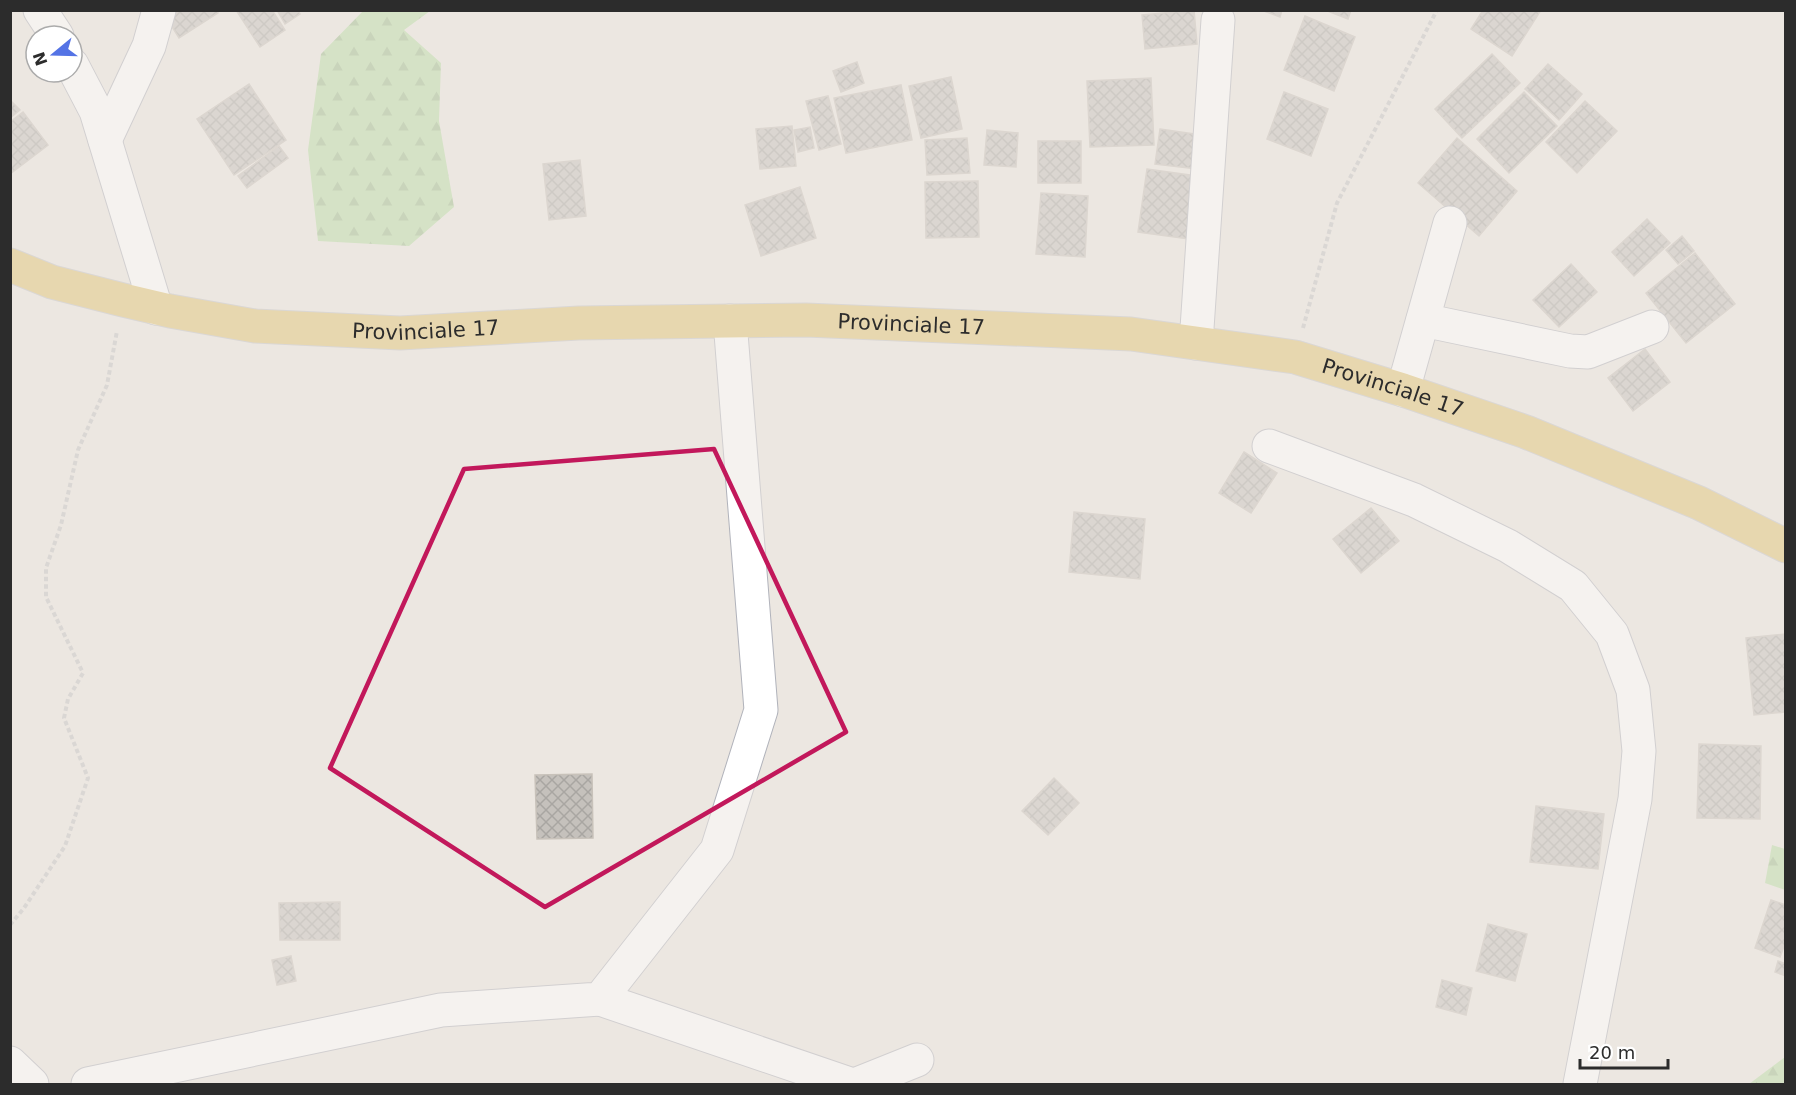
<svg xmlns="http://www.w3.org/2000/svg" width="1796" height="1095" viewBox="0 0 1796 1095" font-family="'DejaVu Sans',sans-serif">
  <defs>
    <pattern id="forest-firs" width="22" height="20" patternUnits="userSpaceOnUse" patternTransform="scale(1.5)"><rect width="22" height="20" fill="#b8dca4"/><path d="M5 1l3.5 6h-7zM16 11l3.5 6h-7z" fill="#9ebd8d"/></pattern>
    <pattern id="building-cross-hatch" width="8" height="8" patternUnits="userSpaceOnUse" patternTransform="scale(1.5)"><rect width="8" height="8" fill="#c5c1bc"/><path d="M0 0l8 8M0 8l8-8" fill="none" stroke="#a9a6a2"/></pattern>
  </defs>
  <rect width="100%" height="100%" fill="#ece7e1"/>
  <g fill="url(#forest-firs)">
    <polygon points="363,11 430,11 404,30 441,63 439,121 454,207 409,246 318,241 308,150 321,54"/>
    <polygon points="1772,845 1785,849 1785,890 1765,883"/>
    <polygon points="1785,1057 1785,1084 1749,1084"/>
  </g>
  <g fill="url(#building-cross-hatch)" stroke="#c8c2ba" stroke-width="1.5">
    <polygon points="170,10 217,10 218,13 179,38 164,14"/>
    <polygon points="236,10 272,10 285,30 260,47"/>
    <polygon points="277,10 298,10 300,14 285,24"/>
    <polygon points="1194,10 1197,44 1145,49 1142,15"/>
    <polygon points="1261,10 1282,10 1280,17"/>
    <polygon points="1325,10 1351,10 1348,19"/>
    <polygon points="1483,10 1541,10 1512,56 1471,29"/>
    <polygon points="1305,16 1355,37 1334,91 1284,70"/>
    <polygon points="1492,54 1520,83 1462,138 1435,109"/>
    <polygon points="857,62 864,83 841,92 833,71"/>
    <polygon points="1548,64 1582,94 1559,120 1525,89"/>
    <polygon points="951,77 962,129 921,138 909,86"/>
    <polygon points="1151,78 1154,145 1090,147 1087,81"/>
    <polygon points="249,84 286,140 234,175 197,119"/>
    <polygon points="901,85 912,140 846,153 834,98"/>
    <polygon points="1284,92 1328,109 1311,156 1267,139"/>
    <polygon points="1524,92 1557,126 1509,173 1477,139"/>
    <polygon points="828,96 841,144 819,150 806,101"/>
    <polygon points="10,100 20,110 10,118"/>
    <polygon points="1585,101 1617,131 1577,173 1546,142"/>
    <polygon points="23,112 48,145 10,174 10,122"/>
    <polygon points="792,126 796,166 760,169 756,129"/>
    <polygon points="810,127 814,148 798,152 794,130"/>
    <polygon points="1160,129 1201,135 1197,169 1155,164"/>
    <polygon points="987,130 1018,133 1016,167 984,165"/>
    <polygon points="967,138 970,173 927,175 925,140"/>
    <polygon points="1457,138 1517,191 1479,236 1418,183"/>
    <rect x="1038" y="141" width="43" height="42"/>
    <polygon points="279,146 288,158 247,188 238,176"/>
    <polygon points="580,160 586,216 549,220 543,164"/>
    <polygon points="1147,169 1204,177 1196,240 1138,232"/>
    <polygon points="978,181 979,237 926,238 925,182"/>
    <polygon points="800,187 816,238 761,256 745,205"/>
    <polygon points="1041,193 1088,196 1085,257 1036,254"/>
    <polygon points="1647,219 1670,243 1634,276 1612,252"/>
    <polygon points="1682,236 1694,251 1678,264 1666,250"/>
    <polygon points="1695,253 1735,304 1686,343 1646,293"/>
    <polygon points="1571,264 1597,292 1559,327 1533,300"/>
    <polygon points="1645,349 1670,382 1633,411 1608,378"/>
    <polygon points="1244,452 1277,473 1251,513 1219,493"/>
    <polygon points="1371,508 1399,541 1361,573 1333,539"/>
    <polygon points="1074,512 1145,519 1140,579 1069,572"/>
    <polygon points="1786,634 1786,712 1754,715 1746,638"/>
    <polygon points="1699,744 1761,746 1760,819 1697,818"/>
    <polygon points="592,774 593,838 537,839 535,775"/>
    <polygon points="1054,778 1079,803 1048,835 1022,811"/>
    <polygon points="1536,806 1604,814 1598,869 1530,862"/>
    <polygon points="1771,900 1786,905 1786,941 1780,957 1755,948"/>
    <polygon points="340,902 340,940 280,940 279,903"/>
    <polygon points="1488,924 1527,934 1515,981 1476,971"/>
    <polygon points="291,956 296,981 277,985 272,960"/>
    <polygon points="1778,961 1786,964 1786,976 1775,972"/>
    <polygon points="1442,980 1472,988 1466,1015 1436,1007"/>
  </g>
  <g fill="none" stroke-linecap="round" stroke-linejoin="round">
    <defs>
      <g id="street">
        <polyline points="40,10 57,36"/>
        <polyline points="72,65 96,111 156,308"/>
        <polyline points="105,140 149,46 159,10"/>
        <polyline points="1423,320 1570,351 1588,352 1652,327"/>
        <polyline points="1196,343 1218,20"/>
        <polyline points="1403,390 1450,223"/>
        <polyline points="1269,446 1414,500 1508,546 1573,586 1612,634 1633,690 1639,751 1635,799 1580,1084"/>
        <polyline points="600,999 850,1084"/>
        <polyline points="88,1084 441,1010 600,999 717,850 761,710 730,321"/>
        <polyline points="857,1084 917,1060"/>
      </g>
      <polyline id="secondary" points="10,1063 32,1084"/>
      <g id="primary">
        <path id="s1" d="M10,265L52,282L123,300L170,311L255,326L400,333L579,323L806,320L1131,334L1295,357L1403,390L1526,432L1699,503L1786,546"/>
      </g>
    </defs>
    <use href="#street" stroke="#b1b3bb" stroke-width="35"/>
    <use href="#secondary" stroke="#b1b3bb" stroke-width="35"/>
    <use href="#primary" stroke="#c4c4c4" stroke-width="35"/>
    <g stroke="#c4c4c4" stroke-width="4" stroke-dasharray="4.5 3" stroke-linecap="butt">
      <polyline points="1303,328 1337,203 1437,10"/>
      <polyline points="10,925 24,908 65,846 88,778 64,718 68,699 83,673 46,597 46,568 61,525 78,450 107,385 117,331"/>
    </g>
    <use href="#street" stroke="#fff" stroke-width="33"/>
    <use href="#secondary" stroke="#fff" stroke-width="33"/>
    <use href="#primary" stroke="#e1c471" stroke-width="33"/>
  </g>
  <path d="M0 0H1796V1095H0ZM714,449L846,732L545,907L330,768L464,469Z" fill="#ece7e1" fill-opacity=".55" fill-rule="evenodd"/>
  <path fill="none" stroke="#c2185b" stroke-width="4.5" stroke-linejoin="round" d="M714,449L846,732L545,907L330,768L464,469Z"/>
  <g text-anchor="middle" stroke-width="4.5" stroke-linejoin="round" paint-order="stroke">
    <g font-size="21" fill="#2c2c2c" stroke="#fff">
      <text dy="7" stroke="none"><textPath href="#s1" startOffset="910">Provinciale 17</textPath></text>
      <text dy="7" stroke="none"><textPath href="#s1" startOffset="424">Provinciale 17</textPath></text>
      <text dy="7" stroke="none"><textPath href="#s1" startOffset="1398">Provinciale 17</textPath></text>
    </g>
  </g>
  <rect width="1796" height="1095" fill="none" stroke="#2c2c2c" stroke-width="24"/>
  <g transform="translate(54 54) rotate(251)"><circle r="28" fill="#ffffff" stroke="#ababab" stroke-width="1.5"/>
  <path d="M0-4.5L10 22L0 15L-10 22Z" fill="#5473e5"/>
  <text y="-9" font-size="16" font-weight="bold" text-anchor="middle" fill="#2c2c2c">N</text>
  </g>
  <path d="M1580 1059v9h88v-9" fill="none" stroke="#2c2c2c" stroke-width="3"/>
  <text x="1589" y="1059" font-size="18" fill="#2c2c2c" stroke="#ffffff" stroke-width="4.5" paint-order="stroke">20 m</text>
</svg>
